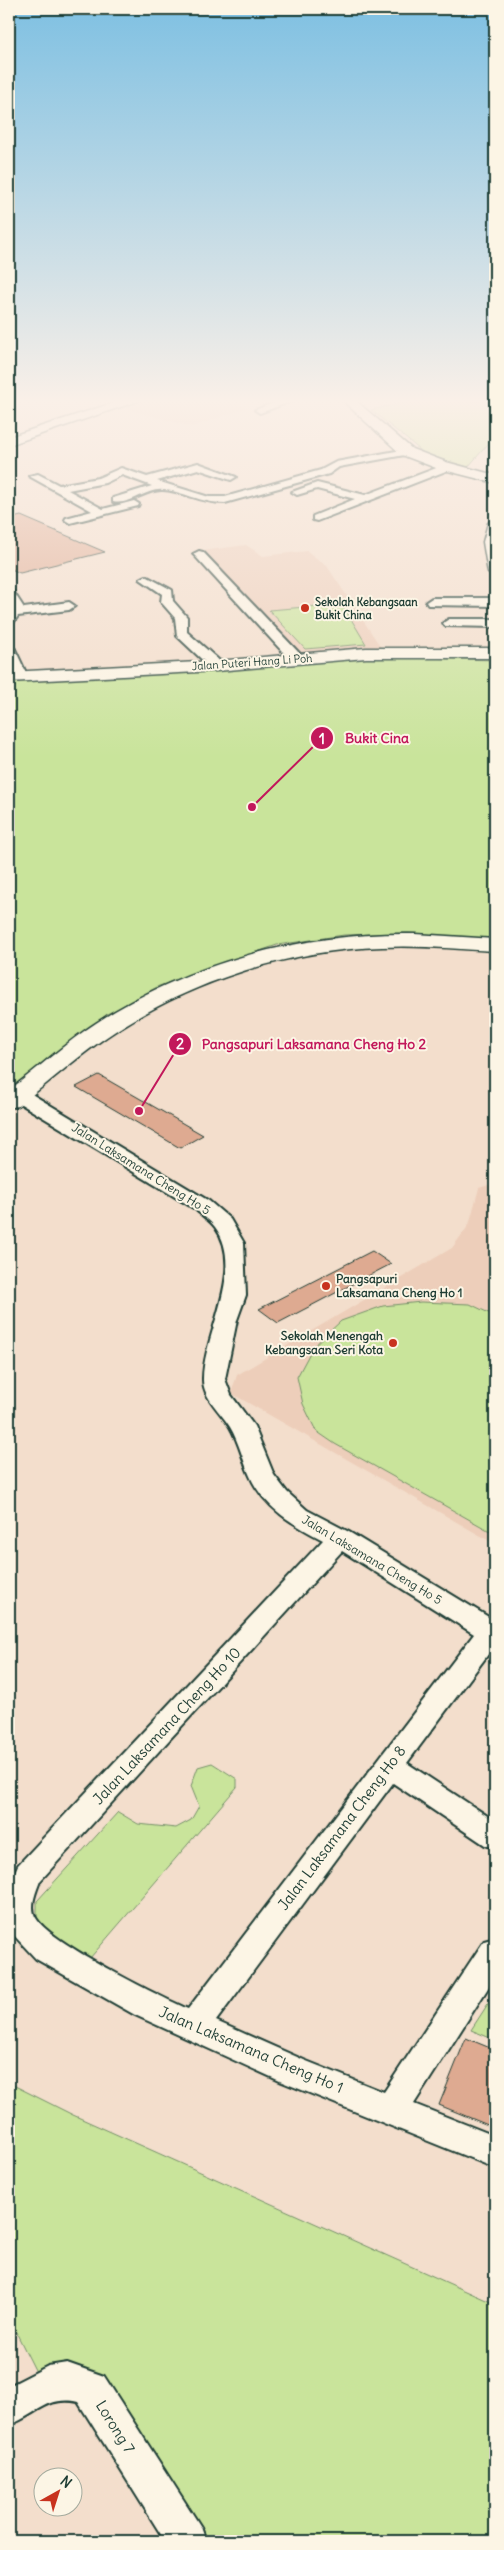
<svg xmlns="http://www.w3.org/2000/svg" width="504" height="2550" viewBox="0 0 504 2550" font-family="Delius,sans-serif">
  <rect width="100%" height="100%" fill="#f3decc"/>
  <filter id="ink" filterUnits="userSpaceOnUse"><feTurbulence type="fractalNoise" baseFrequency=".02" numOctaves="2"/><feDisplacementMap in="SourceGraphic" scale="10" xChannelSelector="R" yChannelSelector="G"/><feConvolveMatrix kernelMatrix="1 2 1 2 8 2 1 2 1" color-interpolation-filters="sRGB"/></filter>
  <g filter="url(#ink)">
    <g fill="#edceba">
      <polygon points="142,400 219,400 249,407 192,427 120,407"/>
      <polygon points="246,545 263,556 307,551 327,566 382,649 302,656 201,551"/>
      <polygon points="495,1183 495,1544 231,1393 237,1375 452,1248 469,1225 479,1188"/>
    </g>
    <g fill="#c9e49b" stroke="#749068">
      <polygon points="416,400 495,402 495,436 468,467 425,454 371,410"/>
      <polygon points="342,604 366,644 305,649 269,610"/>
      <polygon points="381,657 495,660 495,939 408,933 344,935 277,945 159,986 107,1014 57,1056 9,1090 9,680"/>
      <polygon points="421,1302 470,1304 495,1316 495,1534 335,1444 316,1431 303,1404 297,1377 313,1347 341,1321 383,1306"/>
      <polygon points="212,1763 237,1779 237,1787 90,1958 50,1933 37,1918 37,1901 118,1812 138,1824 176,1828 191,1820 199,1806 191,1786 198,1767"/>
      <polygon points="495,1993 495,2040 471,2030"/>
      <polygon points="9,2083 73,2115 495,2304 495,2541 197,2541 103,2382 37,2374 9,2318"/>
    </g>
    <g fill="#deaa91" stroke="#1f3d34">
      <polygon points="21,516 105,552 20,573 9,568 9,519"/>
      <polygon points="99,1075 203,1135 180,1148 76,1087"/>
      <polygon points="372,1251 391,1264 278,1323 259,1309"/>
      <polygon points="466,2038 495,2050 495,2128 439,2105"/>
    </g>
    <g fill="none" stroke-linecap="round" stroke-linejoin="round">
      <defs>
        <g id="street">
          <polygon points="281,400 295,400 260,413 255,410"/>
          <path d="M407,449L412,452L410,454L339,467L329,474L225,503C199,503 184,491 163,490C147,488 130,506 113,502V498L152,486L122,475L105,483L68,490L103,509L134,501L139,504L138,506L70,523L65,520L66,518L92,511L29,476L38,474L59,485L98,478L121,468L147,477L198,463L236,477L231,480L198,469L157,481L209,497H225L321,470L336,462Z"/>
          <polygon points="447,464 452,467 451,469 317,521 313,520 313,516 355,499 317,489 297,495 292,492 317,483 365,495"/>
          <polygon points="199,551 203,552 302,656 303,659 302,662 292,662 195,556 193,554"/>
          <polygon points="146,576 172,590 173,601 187,617 187,632 222,663 223,666 222,669 212,669 177,636 175,618 161,602 162,594 140,579"/>
          <polygon points="9,590 13,591 24,608 69,602 75,606 69,610 18,616 13,623 9,624 9,612 12,606 9,602"/>
          <polygon points="432,598 495,598 495,606 428,605 426,602"/>
          <polygon points="449,619 495,619 495,627 445,626 443,623"/>
          <path d="M9,645L15,649L28,677L27,680H17C10,668 8,658 9,645Z"/>
          <path d="M18,1088L25,1090L209,1201L230,1219L244,1243L246,1295L237,1320L225,1379L231,1395L254,1426L274,1475L287,1492L307,1510L349,1532L495,1621V1645L407,1763L495,1821V1848L485,1845L393,1783L216,2021L304,2060L384,2092L484,1941L495,1938V1977L414,2104L495,2136V2168L282,2082L135,2015L36,1959L9,1930V1885L18,1865L323,1540C294,1525 264,1508 250,1476C243,1461 239,1442 230,1427C221,1412 202,1397 203,1378C204,1333 246,1268 215,1227C210,1220 201,1215 195,1209L11,1098L9,1094L11,1090ZM342,1551L474,1634L188,2009C159,1996 49,1942 36,1918C29,1907 36,1892 40,1881Z"/>
          <path d="M67,2363L104,2376L201,2527L206,2541H165L78,2402C47,2395 36,2416 9,2425V2386L48,2366Z"/>
        </g>
        <g id="secondary">
          <polygon points="342,400 355,400 412,449 446,462 495,475 495,483 436,468 402,455"/>
          <polygon points="495,519 495,577 488,573 483,542 488,523"/>
          <polygon points="366,648 495,648 495,658 366,658 217,671 9,682 9,672 217,661"/>
          <path d="M415,934L495,939V951C457,949 420,945 382,947C288,950 192,981 114,1032C80,1054 50,1082 18,1106L9,1108V1090C39,1068 65,1043 96,1023C189,962 305,932 415,934Z"/>
        </g>
        <polygon id="primary" points="122,400 141,400 9,445 9,437"/>
      </defs>
      <use href="#street" stroke="#1f3d34" stroke-width="4"/>
      <use href="#secondary" stroke="#1f3d34" stroke-width="3"/>
      <use href="#primary" stroke="#1f3d34" stroke-width="3"/>
      <use href="#street" fill="#fcf5e5" fill-rule="evenodd"/>
      <use href="#secondary" fill="#fcf5e5" fill-rule="evenodd"/>
      <use href="#primary" fill="#fcf5e5" fill-rule="evenodd"/>
    </g>
  </g>
  <linearGradient id="sky" x2="0" y2="1"><stop stop-color="#7ec0e2"/><stop offset="0.53" stop-color="#faf0e8"/><stop offset="1" stop-color="#faf0e8" stop-opacity="0"/></linearGradient>
  <rect width="504" height="757" fill="url(#sky)"/>
  <g fill="#c8321e" stroke="#fcf5e5" stroke-width="2">
    <circle cx="305" cy="608" r="5"/>
    <circle cx="326" cy="1286" r="5"/>
    <circle cx="393" cy="1343" r="5"/>
  </g>
  <g text-anchor="middle" stroke-width="4" stroke-linejoin="round" paint-order="stroke">
    <g font-size="11" font-weight="bold" fill="#1f3d34" stroke="#fcf5e5" text-anchor="start">
      <text x="315" y="606">Sekolah Kebangsaan<tspan x="315" dy="13">Bukit China</tspan></text>
    </g>
    <g font-size="11" fill="#1f3d34" stroke="#fcf5e5">
      <text transform="translate(252 662) rotate(-4)" y="4">Jalan Puteri Hang Li Poh</text>
    </g>
    <g font-size="12" fill="#1f3d34" stroke="#fcf5e5">
      <text transform="translate(141 1169) rotate(32)" y="4">Jalan Laksamana Cheng Ho 5</text>
      <text transform="translate(372 1560) rotate(31)" y="4">Jalan Laksamana Cheng Ho 5</text>
    </g>
    <g font-size="12" font-weight="bold" fill="#1f3d34" stroke="#fcf5e5" text-anchor="start">
      <text x="336" y="1283">Pangsapuri<tspan x="336" dy="14">Laksamana Cheng Ho 1</tspan></text>
      <text x="383" y="1340" text-anchor="end">Sekolah Menengah<tspan x="383" dy="14">Kebangsaan Seri Kota</tspan></text>
    </g>
    <g font-size="15" fill="#1f3d34" stroke="#fcf5e5">
      <text transform="translate(167 1726) rotate(-47)" y="5">Jalan Laksamana Cheng Ho 10</text>
      <text transform="translate(342 1828) rotate(-53)" y="5">Jalan Laksamana Cheng Ho 8</text>
      <text transform="translate(251 2050) rotate(23)" y="5">Jalan Laksamana Cheng Ho 1</text>
      <text transform="translate(115 2427) rotate(58)" y="5">Lorong 7</text>
    </g>
  </g>
  <path fill="none" stroke="#c2185b" stroke-width="2" d="M252 807L322 738M139 1111L180 1044"/>
  <g fill="#c2185b" stroke="#fcf5e5" stroke-width="2">
    <circle cx="252" cy="807" r="5"/>
    <circle cx="139" cy="1111" r="5"/>
    <circle cx="322" cy="738" r="12"/>
    <circle cx="180" cy="1044" r="12"/>
  </g>
  <g font-size="15" text-anchor="middle" font-weight="bold" fill="#fff">
    <text x="322" y="744">1</text>
    <text x="180" y="1049">2</text>
  </g>
  <g font-size="14" text-anchor="middle" font-weight="bold" fill="#c2185b" stroke="#fcf5e5" stroke-width="4" stroke-linejoin="round" paint-order="stroke">
    <text x="377" y="743">Bukit Cina</text>
    <text x="314" y="1049">Pangsapuri Laksamana Cheng Ho 2</text>
  </g>
  <rect width="504" height="2550" fill="none" stroke="#fcf5e5" stroke-width="30"/>
  <rect x="15" y="15" width="474" height="2520" fill="none" stroke="#1f3d34" stroke-width="2" filter="url(#ink)"/>
  <g transform="translate(58 2492) rotate(39)"><circle r="24" fill="#fcf5e5" stroke="#a4ab9e"/>
  <path d="M0-4L9 19L0 12L-9 19Z" fill="#c8321e"/>
  <text y="-8" font-size="14" font-weight="bold" text-anchor="middle" fill="#1f3d34">N</text>
  </g>
</svg>
